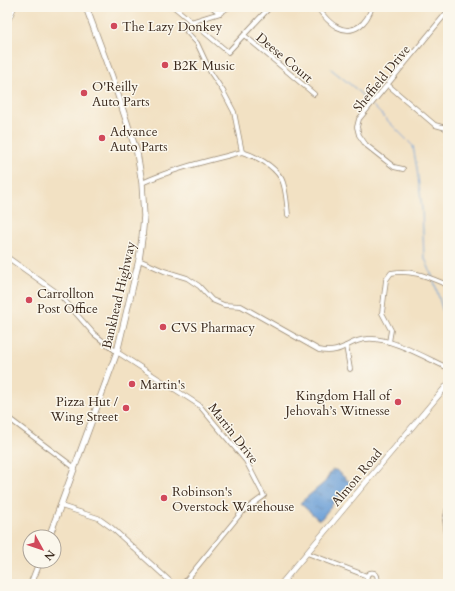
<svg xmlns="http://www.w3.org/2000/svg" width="455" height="591" viewBox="0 0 455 591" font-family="Cardo,serif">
  <defs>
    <pattern id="water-ripples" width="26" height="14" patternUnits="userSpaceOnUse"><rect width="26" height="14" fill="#6b9fd7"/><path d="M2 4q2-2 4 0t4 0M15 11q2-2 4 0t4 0" fill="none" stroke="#5982ae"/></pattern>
  </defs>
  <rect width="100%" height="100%" fill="#fbf7ec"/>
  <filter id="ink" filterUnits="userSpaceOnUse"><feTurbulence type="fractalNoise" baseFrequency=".025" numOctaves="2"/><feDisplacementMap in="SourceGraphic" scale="8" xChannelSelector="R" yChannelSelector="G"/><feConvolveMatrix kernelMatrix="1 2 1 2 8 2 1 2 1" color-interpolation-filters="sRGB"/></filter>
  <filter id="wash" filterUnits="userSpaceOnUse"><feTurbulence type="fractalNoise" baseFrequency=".012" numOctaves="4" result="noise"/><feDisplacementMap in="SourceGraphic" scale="16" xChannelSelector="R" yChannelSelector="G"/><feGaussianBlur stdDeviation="0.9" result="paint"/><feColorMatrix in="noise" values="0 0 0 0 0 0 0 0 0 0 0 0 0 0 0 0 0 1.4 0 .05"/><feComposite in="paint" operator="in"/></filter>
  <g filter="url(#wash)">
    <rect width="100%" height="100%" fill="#f2e1c3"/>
    <polygon fill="url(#water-ripples)" stroke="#53647a" points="332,470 336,470 352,484 338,497 322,518 319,520 300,503 325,482"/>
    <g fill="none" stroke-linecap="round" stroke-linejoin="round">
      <g stroke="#6b9fd7" stroke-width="1">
        <polyline points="331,69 356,89 369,103"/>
        <polyline points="372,105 413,146 417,169 422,209 424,256 433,278"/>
        <polyline points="434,281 446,322 448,323"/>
      </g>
    </g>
  </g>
  <g filter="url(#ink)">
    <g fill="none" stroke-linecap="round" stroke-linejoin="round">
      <defs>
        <g id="minor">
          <polyline points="174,7 228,52 270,7"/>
          <polyline points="212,7 220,13"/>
          <path d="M317,7C322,14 329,23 337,27C354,36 367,23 372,7"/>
          <polyline points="191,22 220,13 229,7"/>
          <polyline points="187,32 197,43 211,73 223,91 234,112 242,152"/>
          <polyline points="244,35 314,94"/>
          <polyline points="388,85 435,125 446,128 448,127"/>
          <polyline points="403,169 394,167 366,145 359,135 357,127 359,119 448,11"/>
          <path d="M142,183C174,168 208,161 242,152C256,156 273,165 281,178C286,186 287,205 288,215"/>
          <polyline points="7,257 59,294 94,334 117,352 199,405 246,461 264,496 241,513 183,584"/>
          <path d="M139,260L164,271L187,278L199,286L212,300L224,305L241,306L319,350C343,355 347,340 367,339C390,337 426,358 448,368"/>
          <path d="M389,342L391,330L382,313L386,280L391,273C411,269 428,277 445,284"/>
          <polyline points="346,346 350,369"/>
          <polyline points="7,417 75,468"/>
          <polyline points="61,506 98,518 112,528 173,584"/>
          <polyline points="448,507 445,520 448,543"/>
          <polyline points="307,553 367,576"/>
          <circle cx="372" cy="578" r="5.5"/>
        </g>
        <g id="tertiary">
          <polyline points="7,22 14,7"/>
          <polyline points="281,584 448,384"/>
        </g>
        <g id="secondary">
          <polyline points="49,537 117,352 139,260 142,238 144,216 142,183 137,153 112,77 86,7"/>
          <polyline points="31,584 40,561"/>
        </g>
      </defs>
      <use href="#minor" stroke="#968670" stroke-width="5.5"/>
      <use href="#tertiary" stroke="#968670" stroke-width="6"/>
      <use href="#secondary" stroke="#968670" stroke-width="7"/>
      <use href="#minor" stroke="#fff" stroke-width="4"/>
      <use href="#tertiary" stroke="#fff" stroke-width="5"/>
      <use href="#secondary" stroke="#fff" stroke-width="5.5"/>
    </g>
  </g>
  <g fill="#d1495b" stroke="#fbf7ec" stroke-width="1.5">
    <circle cx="114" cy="26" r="4"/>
    <circle cx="165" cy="65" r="4"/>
    <circle cx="84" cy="93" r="4"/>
    <circle cx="102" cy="138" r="4"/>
    <circle cx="29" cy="300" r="4"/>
    <circle cx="163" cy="327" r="4"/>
    <circle cx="132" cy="384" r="4"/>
    <circle cx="398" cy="402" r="4"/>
    <circle cx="126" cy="408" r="4"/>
    <circle cx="164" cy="498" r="4"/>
  </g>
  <g text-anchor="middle" stroke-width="3" stroke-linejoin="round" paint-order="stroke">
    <g font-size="13" fill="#3b2a1e" stroke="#fbf7ec" text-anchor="start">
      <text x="122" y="31">The Lazy Donkey</text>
      <text x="173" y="70">B2K Music</text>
      <text x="92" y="91">O'Reilly<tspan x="92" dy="15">Auto Parts</tspan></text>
      <text x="110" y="136">Advance<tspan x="110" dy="15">Auto Parts</tspan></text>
      <text x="37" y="298">Carrollton<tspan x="37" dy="15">Post Office</tspan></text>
      <text x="171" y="332">CVS Pharmacy</text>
      <text x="140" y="389">Martin's</text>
      <text x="390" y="400" text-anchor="end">Kingdom Hall of<tspan x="390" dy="15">Jehovah’s Witnesse</tspan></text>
      <text x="118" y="406" text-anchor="end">Pizza Hut /<tspan x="118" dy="15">Wing Street</tspan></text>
      <text x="172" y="496">Robinson's<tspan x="172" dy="15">Overstock Warehouse</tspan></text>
    </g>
    <g font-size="13" fill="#3b2a1e" stroke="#fbf7ec">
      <text transform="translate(285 57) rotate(40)" y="5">Deese Court</text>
      <text transform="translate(381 78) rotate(-51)" y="5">Sheffield Drive</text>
      <text transform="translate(118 295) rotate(-77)" y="5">Bankhead Highway</text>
      <text transform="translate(234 433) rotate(52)" y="5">Martin Drive</text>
      <text transform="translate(356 477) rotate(-50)" y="5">Almon Road</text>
    </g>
  </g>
  <rect width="455" height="591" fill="none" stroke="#fbf7ec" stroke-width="24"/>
  <g transform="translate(42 549) rotate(130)"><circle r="19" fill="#fbf7ec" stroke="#aea59a"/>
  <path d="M0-3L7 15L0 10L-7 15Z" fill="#d1495b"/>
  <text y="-6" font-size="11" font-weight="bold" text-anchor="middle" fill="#3b2a1e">N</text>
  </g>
</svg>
